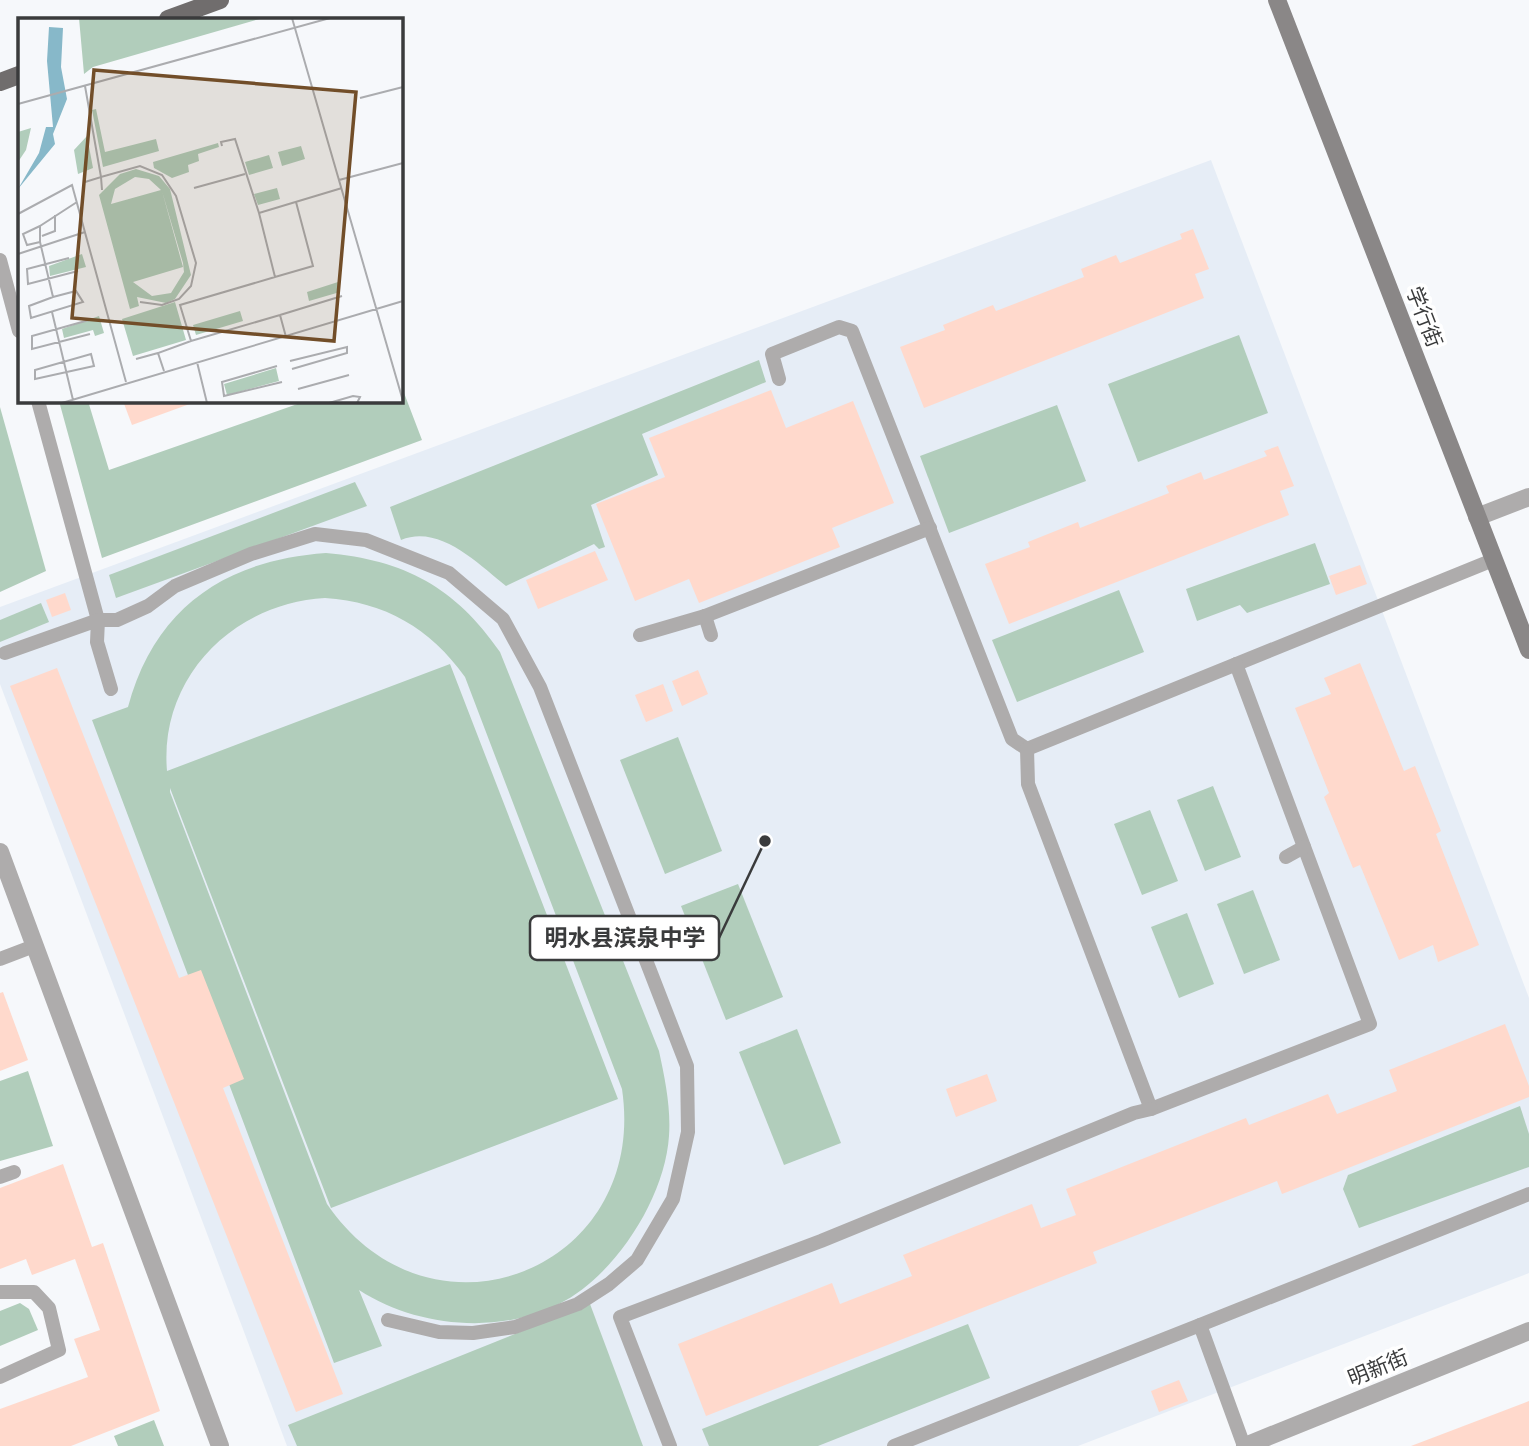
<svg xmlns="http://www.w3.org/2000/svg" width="1529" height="1446" viewBox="0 0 1529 1446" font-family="Cabin,'Noto Sans SC',sans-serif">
  <rect width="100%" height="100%" fill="#f6f8fb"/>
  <polygon fill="#e6edf6" points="1211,160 1529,998 1529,1273 1078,1446 287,1446 0,684 0,607"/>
  <g fill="#b1cdbb" fill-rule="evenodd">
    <polygon points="1239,335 1268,413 1138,462 1108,384"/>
    <path d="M759,360L766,382L642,434L658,475L591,505L605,547L599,549L594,544L506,586C478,564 440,524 401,540L390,507Z"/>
    <polygon points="401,385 422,440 102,558 59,401 88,401 109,470 306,401 401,401"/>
    <polygon points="1057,405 1086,481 949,533 920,456"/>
    <polygon points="0,407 46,571 0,592"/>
    <polygon points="355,482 367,506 116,598 109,575"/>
    <polygon points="1315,543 1330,584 1247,613 1240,605 1197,621 1186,589"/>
    <path d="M326,553C405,560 455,587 500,652L659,1051C665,1079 671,1108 669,1136C665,1198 615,1276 559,1304C498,1335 416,1327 359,1290L382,1346L334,1363L92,720L128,707C155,607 226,560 326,553ZM325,598C385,602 430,628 465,677L622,1089C649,1270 431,1356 327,1204L170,792V788L331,1208L618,1099L450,664L167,771C159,677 234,603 325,598Z"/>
    <polygon points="1119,590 1144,652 1017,702 992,640"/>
    <polygon points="41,603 49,622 0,642 0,620"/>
    <polygon points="678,737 722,851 665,874 620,760"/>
    <polygon points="1213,786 1241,857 1205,871 1177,800"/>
    <polygon points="1150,810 1178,881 1142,895 1114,824"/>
    <polygon points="738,884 783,997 726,1020 681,906"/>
    <polygon points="1253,890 1280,960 1244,974 1217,904"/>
    <polygon points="1187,913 1214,984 1179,998 1151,927"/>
    <polygon points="797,1029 841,1143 784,1165 739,1052"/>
    <polygon points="28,1071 53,1146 0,1161 0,1081"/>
    <polygon points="1520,1106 1529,1134 1529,1167 1359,1228 1343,1189 1348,1175"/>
    <polygon points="20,1303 29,1309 38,1330 0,1346 0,1311"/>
    <polygon points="590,1304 643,1446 297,1446 288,1425"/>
    <polygon points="968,1324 990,1378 818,1446 709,1446 702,1429"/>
    <polygon points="154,1420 164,1446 118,1446 114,1436"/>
  </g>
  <g fill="#ffd9cc">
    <polygon points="1193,229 1209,269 1195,274 1204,298 924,408 900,347 945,330 943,325 993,305 996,311 1084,277 1081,269 1116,255 1120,263 1182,239 1180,234"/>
    <polygon points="771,390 786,428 853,401 894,503 832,528 840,547 699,603 689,579 635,601 596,504 665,477 649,438"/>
    <polygon points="123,401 198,401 132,425"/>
    <polygon points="1278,446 1294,486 1280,491 1289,515 1009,624 985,564 1030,547 1028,542 1078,522 1080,528 1169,493 1166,486 1201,472 1204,480 1267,456 1264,451"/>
    <polygon points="595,551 608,580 538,609 526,580"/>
    <polygon points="1360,565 1367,584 1336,595 1329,576"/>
    <polygon points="65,593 71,610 52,617 46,600"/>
    <polygon points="1360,663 1404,771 1415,766 1441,831 1436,834 1479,945 1438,962 1433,945 1399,960 1360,865 1353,868 1324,797 1329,793 1295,708 1331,694 1324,678"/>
    <polygon points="57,668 179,978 201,970 244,1079 223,1088 343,1394 296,1412 10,686"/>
    <polygon points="698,670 708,694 682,706 672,681"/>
    <polygon points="663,684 673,711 646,722 635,695"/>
    <polygon points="3,992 28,1060 0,1071 0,993"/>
    <polygon points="1505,1024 1529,1086 1529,1097 1282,1194 1277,1181 1093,1252 1097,1263 706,1416 678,1344 832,1283 840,1304 912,1276 903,1255 1032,1204 1041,1228 1076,1215 1066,1189 1246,1118 1249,1125 1328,1094 1337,1114 1397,1091 1389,1070"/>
    <polygon points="987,1074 997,1101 956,1117 946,1089"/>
    <polygon points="63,1164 92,1247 103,1243 160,1411 71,1446 0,1446 0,1409 88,1377 74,1339 100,1330 75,1259 32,1275 26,1259 0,1269 0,1188"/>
    <polygon points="1179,1380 1188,1401 1159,1412 1151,1391"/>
    <polygon points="1529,1401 1529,1446 1411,1446"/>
  </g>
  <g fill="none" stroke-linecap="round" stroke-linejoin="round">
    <g stroke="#aeacac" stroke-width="14">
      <polyline points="0,260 19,331"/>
      <polyline points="779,379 772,354 839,327 852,331 1012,739 1027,749 1493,560"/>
      <polyline points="38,401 98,620 117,620 148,606 175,586 251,554 315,534 366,540 449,573 503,619 540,687 687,1066 688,1132 673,1199 637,1260 609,1284 578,1304 515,1327 473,1333 439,1332 388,1320"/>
      <polyline points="705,616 711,635"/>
      <polyline points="640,635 705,616 930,528"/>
      <polyline points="5,653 98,620 97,642 111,689"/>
      <polyline points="1027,749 1028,784 1151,1109 1370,1024 1236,664"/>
      <polyline points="1286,857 1304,847"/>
      <polyline points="0,959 34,946"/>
      <polyline points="0,1177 14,1172"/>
      <polyline points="0,1292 34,1292 49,1308 59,1350 0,1377"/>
      <polyline points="1200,1325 1529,1194"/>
      <polyline points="670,1446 620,1317 821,1241 1134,1113 1151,1109"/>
      <polyline points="894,1446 1200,1325 1244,1446"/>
    </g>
    <g stroke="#aeacac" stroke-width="18">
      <polyline points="1477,517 1529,497"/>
      <polyline points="0,852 220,1446"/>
      <polyline points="1245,1446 1529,1331"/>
    </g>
    <polyline stroke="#8a8787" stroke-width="18" points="1277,0 1529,650"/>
    <g stroke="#706d6d" stroke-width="18">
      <polyline points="168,19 220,0"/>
      <polyline points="0,82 19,75"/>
    </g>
  </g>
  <g text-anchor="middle" stroke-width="7" stroke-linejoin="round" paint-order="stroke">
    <g font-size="21" fill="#3a3b3c" stroke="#fff">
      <text transform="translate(1424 317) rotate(69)" y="7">学行街</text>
      <text transform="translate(1378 1368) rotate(-22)" y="7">明新街</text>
    </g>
  </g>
  <g transform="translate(18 18)">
    <rect width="385" height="385" fill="#f6f8fb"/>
    <path d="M61,0H245L75,49L66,56ZM78,91L87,134L138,121L141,133L85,149L74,92ZM13,110L8,132L0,144V114ZM69,118L75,150L60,156L56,132ZM200,125L201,129L180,136L181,143L170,147L171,154L154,160L136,150L135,144ZM283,128L287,141L264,148L260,134ZM251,137L255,150L231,157L227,144ZM118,151L141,158L152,171L173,257L157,281L148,285L119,279L121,288L112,291L81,177L102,156ZM117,159L131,161L143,172L93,186L97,171ZM144,173L165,245L166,254L153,275L134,278L115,264L165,249ZM259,170L262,181L240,187L236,176ZM64,236L68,249L32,258L31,248ZM320,264L322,274L291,283L289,274ZM157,284L168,322L115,338L104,301ZM222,293L225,303L178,317L175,307ZM81,298L86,315L77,318L75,312L46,320L44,311ZM258,350L261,363L209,377L206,366Z" fill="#b1cdbb" fill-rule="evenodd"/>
    <path d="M31,9L45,10L43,49L49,81L35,116L37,126L0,171L21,135L28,109H35L29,43Z" fill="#87b8c9"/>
    <path fill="none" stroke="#abacaf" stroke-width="2" d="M274,0L385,383M67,68L83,159L122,148L144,157L158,178L178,245L173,268L161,281L144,287L122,284M342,80L385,69M0,86L312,0M204,128L203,124L217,121L241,195L324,170M321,162L385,145M67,164L83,159L84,172M176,170L227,156M241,195L257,259L295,248L278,184M0,196L54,167L108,364M24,218L37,213V197M22,224L9,227L5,216L22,208M0,236L67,214M51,240L9,251L10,266L60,253M257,259L162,287L173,323L262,297L268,319M35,279L11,288L13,300L65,284L58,273L35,279L22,224V208L59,184M34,294L55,382M262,297L324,278M71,302L14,318V331L72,316M73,336L76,348L17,361V352ZM118,341L140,335M272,343L329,329V335L274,351M179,344L189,385M259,348L204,364L206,378L264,364M146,353L140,335L173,323M280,371L331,357M44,385L385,283M311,385L335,378L342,379L339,385"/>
    <path fill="#724e29" fill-opacity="0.15" stroke="#724e29" stroke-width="3.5" d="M76,52L338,74L316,323L54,300Z"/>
    <rect width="385" height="385" fill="none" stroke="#3a3b3c" stroke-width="3.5"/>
  </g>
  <path fill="none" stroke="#3a3b3c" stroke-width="2.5" d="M765 841L719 938"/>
  <circle fill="#3a3b3c" stroke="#fff" stroke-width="2.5" cx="765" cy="841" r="7"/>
  <rect fill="#fff" stroke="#3a3b3c" stroke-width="2.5" x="530" y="916" width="189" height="44" rx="7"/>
  <g font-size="23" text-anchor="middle" font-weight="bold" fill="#3a3b3c">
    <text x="625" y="946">明水县滨泉中学</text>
  </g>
</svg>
